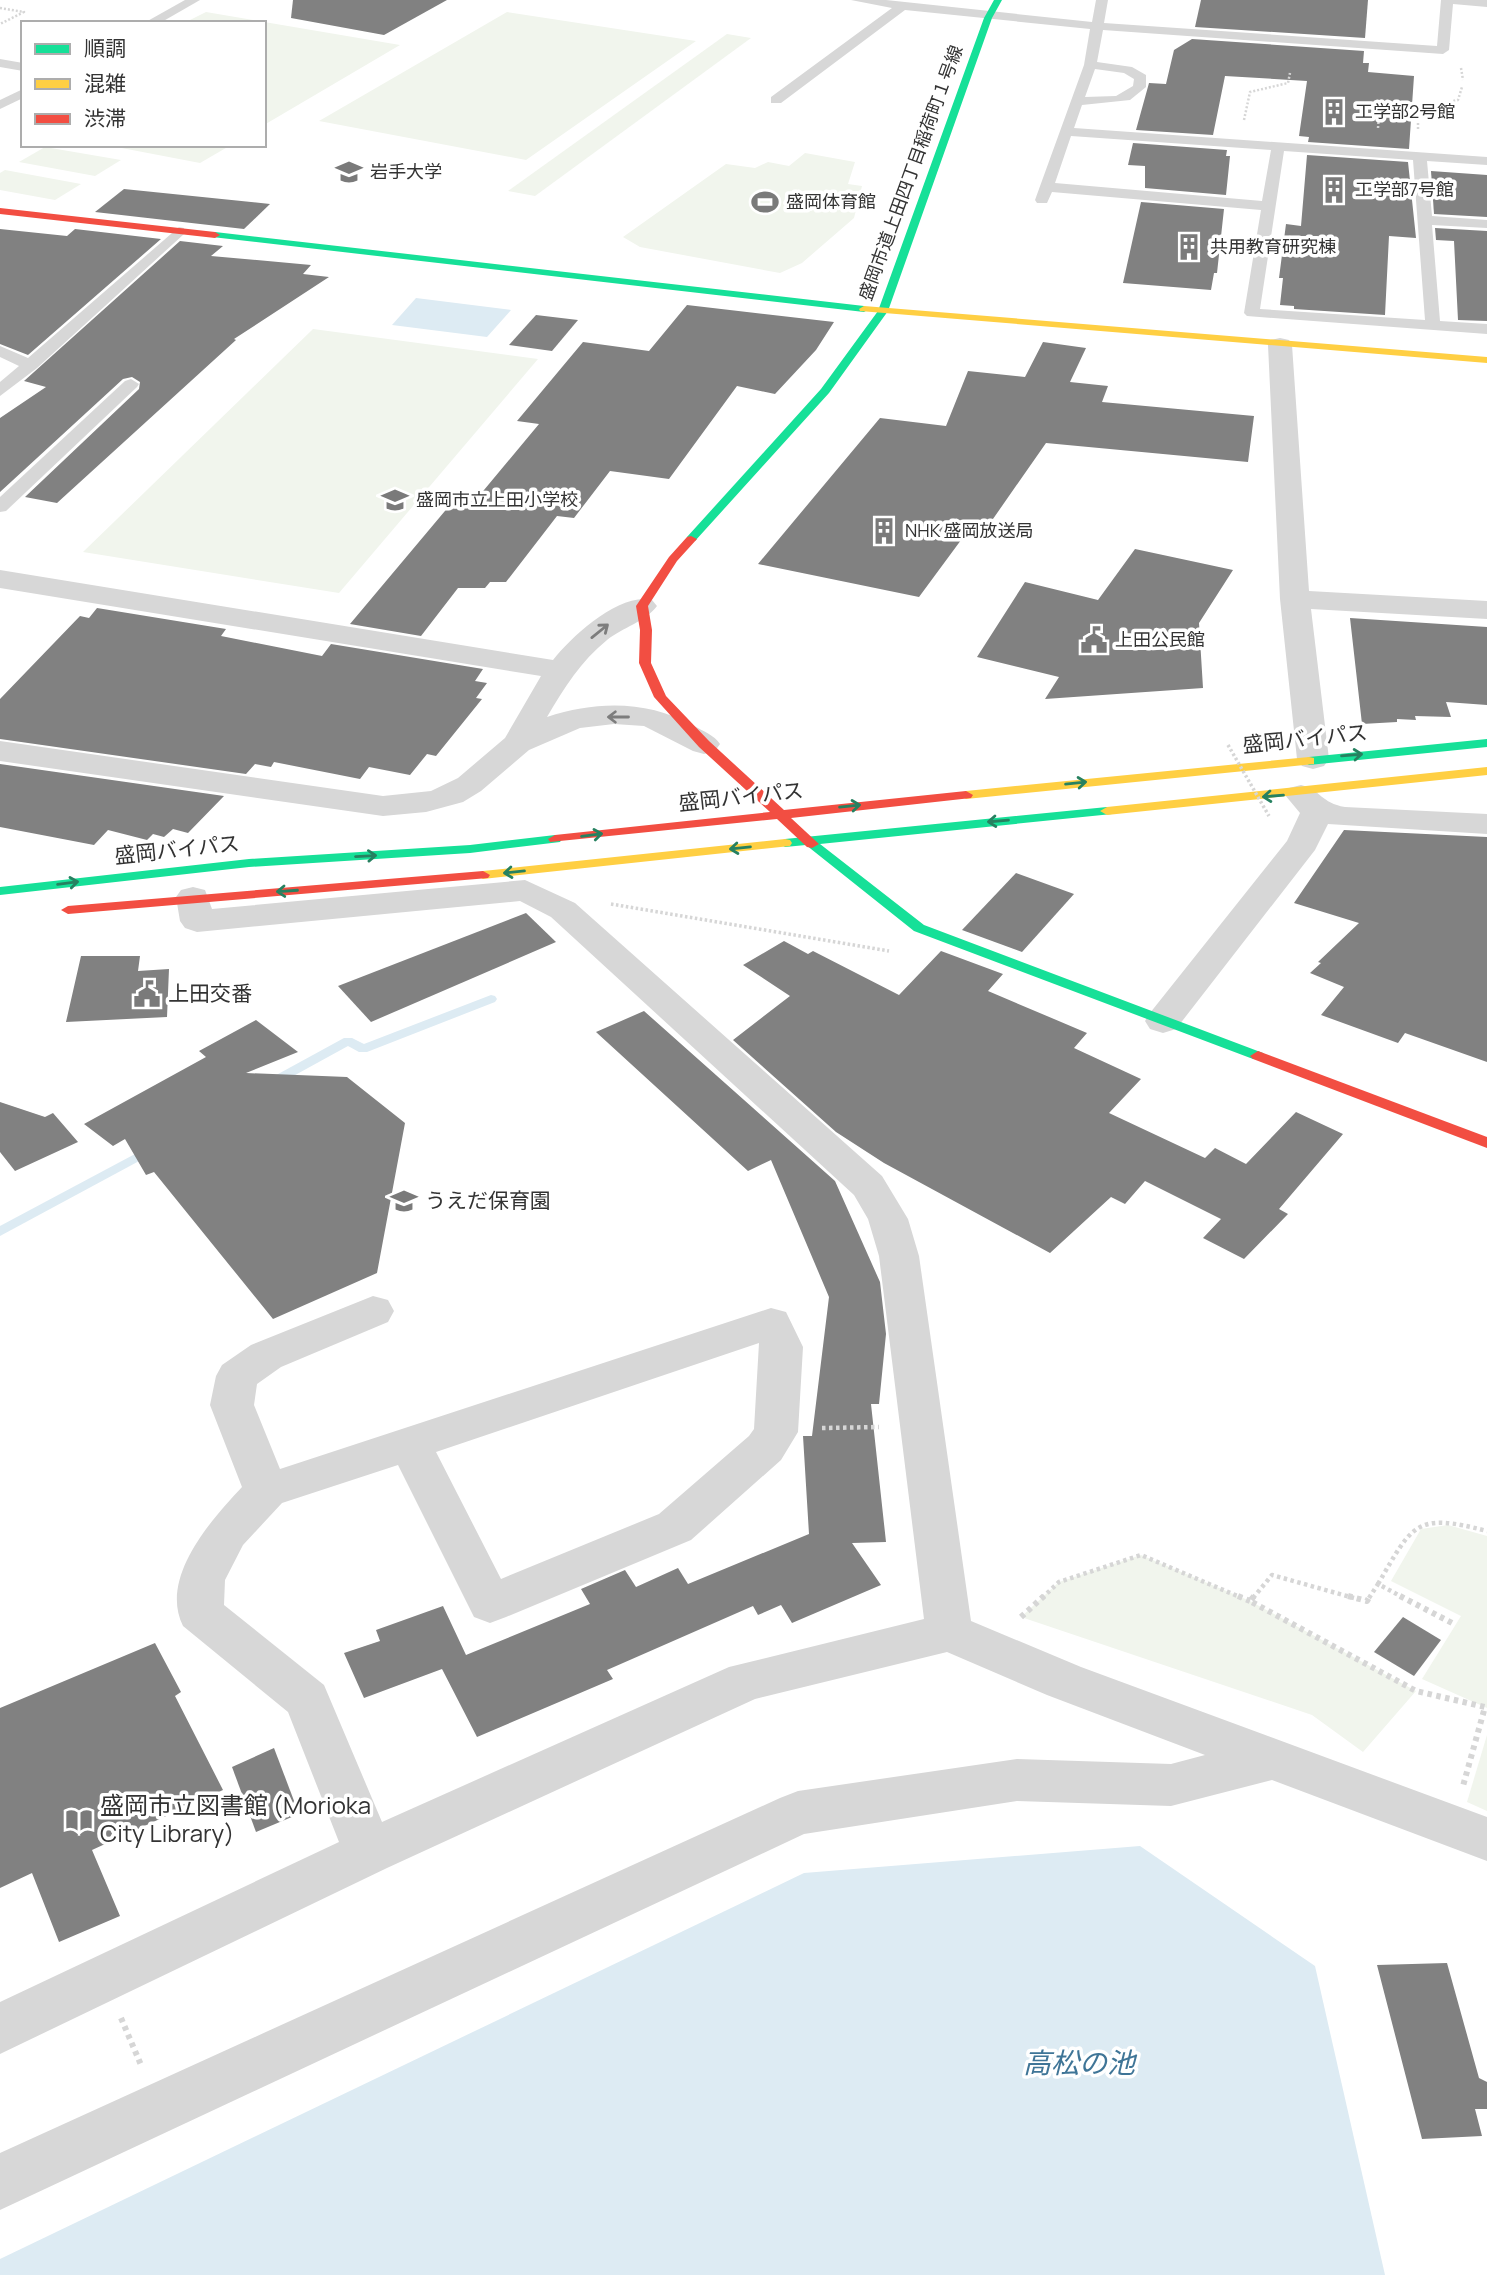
<svg xmlns="http://www.w3.org/2000/svg" width="1487" height="2275" viewBox="0 0 1487 2275" font-family="Manrope,'Noto Sans JP',sans-serif">
  <rect width="100%" height="100%" fill="#fff"/>
  <g fill="#f1f5ed">
    <polygon points="206,12 400,45 264,125 264,23 184,23"/>
    <polygon points="507,12 696,41 526,160 319,121"/>
    <polygon points="727,34 751,38 535,196 508,191"/>
    <polygon points="106,145 231,145 200,163"/>
    <polygon points="45,147 121,160 95,176 19,162"/>
    <polygon points="805,153 855,162 848,184 862,186 854,218 802,263 780,273 640,247 623,237 726,164 755,168 768,162 789,166"/>
    <polygon points="5,170 81,184 55,200 0,190 0,173"/>
    <polygon points="313,329 538,359 339,593 83,552"/>
    <polygon points="1448,1525 1487,1536 1487,1708 1422,1679 1461,1616 1391,1581 1421,1529"/>
    <polygon points="1141,1555 1250,1601 1416,1691 1363,1752 1312,1715 1021,1617 1059,1582"/>
    <polygon points="1487,1735 1487,1811 1467,1802"/>
  </g>
  <g fill="#ddebf3">
    <polygon points="416,298 511,310 487,337 392,325"/>
    <polygon points="1140,1846 1315,1966 1385,2275 0,2275 0,2259 804,1873"/>
  </g>
  <g fill="none" stroke-linecap="round" stroke-linejoin="round">
    <g fill="#ddebf3" fill-rule="evenodd">
      <polygon points="491,995 495,996 497,999 495,1002 367,1052 359,1052 348,1046 277,1085 273,1086 267,1082 269,1079 344,1038 352,1038 364,1044"/>
      <polygon points="150,1146 154,1147 156,1150 154,1153 0,1236 0,1226"/>
    </g>
  </g>
  <g fill="#818181">
    <polygon points="293,0 447,0 384,35 291,18"/>
    <polygon points="1201,0 1368,0 1365,38 1195,27"/>
    <polygon points="1192,39 1364,51 1363,63 1369,63 1368,72 1414,76 1409,149 1308,142 1309,137 1299,136 1307,81 1225,76 1213,135 1136,130 1149,83 1166,84 1174,50"/>
    <polygon points="1133,143 1227,150 1226,156 1230,156 1226,195 1145,188 1145,166 1128,165"/>
    <polygon points="1307,155 1408,162 1416,238 1389,236 1385,315 1294,309 1294,306 1280,305 1283,278 1279,278 1286,224 1301,226"/>
    <polygon points="1431,171 1487,175 1487,217 1434,214"/>
    <polygon points="124,189 270,204 244,229 95,212"/>
    <polygon points="1141,202 1224,209 1217,273 1214,273 1211,290 1123,283"/>
    <polygon points="1435,228 1487,231 1487,321 1458,320 1454,241 1436,240"/>
    <polygon points="0,229 67,236 75,229 161,239 28,355 0,344"/>
    <polygon points="180,241 223,246 211,256 311,265 303,274 329,277 234,339 236,340 57,503 25,497 139,389 140,382 132,377 123,379 0,492 0,418 46,387 24,381"/>
    <polygon points="687,305 834,322 816,350 775,394 737,386 669,479 610,471 574,518 557,516 506,582 490,582 485,588 458,588 421,636 350,624 455,499 474,502 539,424 517,421 583,342 649,351"/>
    <polygon points="536,315 578,320 552,351 509,345"/>
    <polygon points="1043,342 1086,348 1070,382 1108,386 1102,402 1254,416 1248,462 1046,443 979,539 964,536 919,597 758,564 880,418 946,426 968,371 1025,377"/>
    <polygon points="1135,549 1233,570 1199,623 1203,688 1045,699 1059,677 977,657 1025,582 1098,600"/>
    <polygon points="97,608 226,629 221,636 322,656 331,644 483,669 475,681 487,683 476,698 482,699 436,756 427,754 410,775 369,767 360,779 274,762 271,767 255,764 246,774 0,739 0,699 80,616 89,618"/>
    <polygon points="1350,618 1487,627 1487,705 1446,702 1451,717 1415,716 1416,720 1397,719 1397,722 1362,724"/>
    <polygon points="0,764 224,796 188,833 173,829 164,837 153,834 147,840 108,830 94,845 0,827"/>
    <polygon points="1344,830 1487,837 1487,1062 1405,1033 1398,1043 1321,1015 1344,987 1310,973 1321,963 1318,962 1359,923 1294,903"/>
    <polygon points="1016,873 1074,894 1022,952 962,930"/>
    <polygon points="526,913 556,942 371,1022 338,986"/>
    <polygon points="784,941 808,954 813,951 899,995 941,951 1003,974 988,991 1087,1033 1074,1048 1141,1079 1109,1113 1205,1158 1215,1148 1246,1164 1296,1112 1343,1134 1279,1209 1288,1214 1244,1259 1203,1238 1221,1219 1145,1181 1125,1204 1111,1197 1050,1253 884,1163 836,1132 733,1040 790,996 743,965"/>
    <polygon points="81,956 140,956 138,971 169,969 167,1017 66,1022"/>
    <polygon points="644,1011 835,1181 880,1282 886,1334 879,1404 871,1404 886,1542 852,1543 881,1585 792,1623 781,1605 758,1615 753,1606 607,1670 613,1679 477,1737 442,1669 364,1698 344,1653 380,1641 376,1630 443,1606 466,1655 590,1604 581,1589 625,1570 636,1587 678,1568 688,1584 809,1534 803,1436 812,1436 829,1297 771,1160 748,1171 596,1032"/>
    <polygon points="256,1020 298,1052 246,1073 347,1077 405,1123 377,1273 273,1319 154,1172 146,1175 125,1139 113,1146 84,1124 206,1057 199,1051"/>
    <polygon points="0,1102 45,1117 53,1113 78,1142 15,1171 0,1152"/>
    <polygon points="1403,1617 1441,1640 1414,1676 1374,1652"/>
    <polygon points="155,1643 181,1692 175,1696 223,1790 92,1850 120,1916 59,1942 32,1873 0,1888 0,1708"/>
    <polygon points="274,1748 299,1814 256,1832 232,1767"/>
    <polygon points="1447,1963 1479,2078 1487,2082 1487,2109 1475,2109 1482,2136 1422,2139 1377,1965"/>
  </g>
  <g fill="none" stroke-linecap="round" stroke-linejoin="round">
    <g stroke="#d6d6d6" stroke-width="2.5" stroke-dasharray="2 2" stroke-linecap="butt">
      <polyline points="0,8 24,12 0,24"/>
      <polyline points="1461,68 1463,80"/>
      <polyline points="1379,111 1418,114 1418,130"/>
      <polyline points="1401,111 1420,107"/>
      <polyline points="1244,120 1250,92 1288,83 1290,73"/>
      <polyline points="1378,128 1380,102 1428,106 1458,100 1462,87"/>
    </g>
    <polyline stroke="#d6d6d6" stroke-width="3.5" stroke-dasharray="2.5 2.5" stroke-linecap="butt" points="611,904 889,951"/>
    <g stroke="#d6d6d6" stroke-width="4.5" stroke-dasharray="3.5 3.5" stroke-linecap="butt">
      <polyline points="822,1428 879,1427"/>
      <path d="M1378,1584C1413,1524 1415,1512 1487,1531"/>
      <polyline points="1042,1598 1059,1582 1141,1555 1242,1598"/>
      <polyline points="1253,1598 1272,1575 1354,1598"/>
      <polyline points="1369,1598 1378,1584 1404,1598"/>
    </g>
    <g stroke="#d6d6d6" stroke-width="6" stroke-dasharray="4.5 4.5" stroke-linecap="butt">
      <polyline points="1238,1596 1250,1601"/>
      <polyline points="1254,1596 1250,1601 1416,1691 1485,1707 1463,1786"/>
      <polyline points="1348,1596 1367,1601 1370,1596"/>
      <polyline points="1400,1596 1454,1624"/>
      <polyline points="1021,1617 1044,1596"/>
      <polyline points="121,2018 141,2065"/>
    </g>
    <g fill="#d7d7d7" fill-rule="evenodd">
      <polygon points="185,0 200,0 160,23 144,23"/>
      <path d="M851,0H886L1092,22L1096,0H1108L1104,23L1437,46L1441,0H1487V7L1453,4L1449,50L1443,54L1103,30L1097,62L1132,67L1146,75V87L1130,100L1082,105L1074,128L1487,157V165L1427,161L1432,216L1487,220V228L1432,225L1440,321L1487,324V334L1247,316L1244,313L1261,210L1052,192L1047,203H1037L1035,200L1084,65L1090,29L905,10L781,103H771V97L892,8ZM1095,69L1124,73L1134,79L1133,86L1116,96L1085,97ZM1071,136L1271,150L1262,201L1055,183ZM1284,151L1413,160L1425,320L1260,309Z"/>
      <polygon points="0,59 23,63 23,71 0,67"/>
      <polygon points="23,89 23,98 0,109 0,100"/>
      <polygon points="179,227 184,228 184,234 37,368 0,396 0,382 19,366 0,357 0,346 28,358"/>
      <polygon points="131,379 139,384 137,387 6,511 0,512 0,497 125,381"/>
    </g>
    <g fill="#d7d7d7" fill-rule="evenodd">
      <polygon points="1280,338 1289,340 1292,345 1309,591 1487,601 1487,619 1311,609 1329,759 1324,766 1313,769 1302,766 1297,759 1280,599 1268,345 1271,340"/>
      <path d="M0,570L553,660C572,636 620,592 652,600L657,606C646,621 622,628 607,640C581,661 564,688 547,717C597,701 647,700 694,726C703,731 714,735 720,744L715,751L704,754L693,751L644,726L614,724L580,728L529,750L481,791L463,802L426,812L383,816L0,761V741L383,796L431,791L458,778L505,738L541,676L0,588Z"/>
      <path d="M1301,785C1321,790 1321,803 1345,807L1487,814V834L1328,824L1315,850L1176,1029L1163,1033L1150,1029L1145,1021L1150,1013L1287,841L1300,813L1285,795L1289,788Z"/>
      <path d="M525,880L575,903L882,1176L908,1219L919,1256L971,1621L1081,1667L1487,1817V1861L1272,1780L1171,1806L1017,1801L804,1834L0,2210V2153L780,1798L798,1791L1017,1759L1171,1764L1205,1755L1047,1695L947,1652L755,1699L387,1868L0,2054V2002L339,1842L288,1712L183,1626C159,1578 211,1520 242,1487L210,1405L216,1376L222,1365L251,1345L373,1296L388,1300L394,1311L388,1322L281,1367L257,1384L254,1405L280,1469L771,1308L786,1312L803,1347L798,1432L781,1460L691,1540L506,1617L490,1623L474,1617L398,1465L282,1503L243,1545L225,1580L224,1605L324,1685L382,1822L729,1667L924,1619L879,1256L868,1219L854,1195L551,917L520,901L197,932L185,928L180,921L176,897L181,890L193,887L205,890L212,909ZM759,1343L754,1429L749,1436L659,1514L501,1579L436,1452Z"/>
    </g>
    <g fill="#16e098" fill-rule="evenodd">
      <polygon points="994,0 1002,0 992,18 888,311 829,393 695,541 687,541 687,537 821,389 878,311 984,18"/>
      <polygon points="215,232 864,306 869,309 864,312 212,237 210,235"/>
      <polygon points="1487,739 1487,747 1309,765 1302,761 1309,757"/>
      <polygon points="1107,807 1114,811 1112,814 820,844 924,925 1263,1053 1266,1056 1263,1059 1253,1059 914,931 806,845 785,847 778,843 785,839"/>
      <polygon points="555,835 562,839 560,842 470,853 249,867 0,895 0,887 249,859 470,845"/>
    </g>
    <g fill="#ffcf43" fill-rule="evenodd">
      <polygon points="864,306 1487,357 1487,363 860,311 859,309"/>
      <polygon points="1309,757 1314,758 1314,764 966,799 959,795 966,791"/>
      <polygon points="1487,767 1487,775 1107,815 1100,811 1107,807"/>
      <polygon points="785,839 790,840 792,843 790,846 483,879 476,875 483,871"/>
    </g>
    <g fill="#f24e42" fill-rule="evenodd">
      <polygon points="0,208 215,232 220,235 215,238 0,214"/>
      <polygon points="691,536 697,539 677,561 648,606 652,630 651,663 666,696 709,741 784,810 966,791 973,795 971,798 791,818 819,844 812,848 807,847 777,819 550,842 548,839 555,835 770,812 699,747 654,697 639,663 640,630 636,606 669,557 687,537"/>
      <polygon points="483,871 490,875 488,878 68,914 61,910 68,906"/>
      <polygon points="1258,1051 1487,1137 1487,1148 1253,1059 1250,1056"/>
    </g>
    <polyline stroke="#d6d6d6" stroke-width="3.5" stroke-dasharray="2.5 2.5" stroke-linecap="butt" points="1228,745 1269,816"/>
  </g>
  <defs><path id="oneway-shaft" d="M-6 0H5M1.5-3L5.5 0L1.5 3" fill="none" stroke-width="1.6" stroke-linecap="round" stroke-linejoin="round" transform="scale(1.75)"/></defs>
  <g stroke="#7d7d7d">
    <use href="#oneway-shaft" transform="translate(600 631) rotate(-39)"/>
    <use href="#oneway-shaft" transform="translate(618 717) rotate(-180)"/>
  </g>
  <g stroke="#268160">
    <use href="#oneway-shaft" transform="translate(1352 755) rotate(-5)"/>
    <use href="#oneway-shaft" transform="translate(1076 783) rotate(-6)"/>
    <use href="#oneway-shaft" transform="translate(1273 796) rotate(175)"/>
    <use href="#oneway-shaft" transform="translate(850 806) rotate(-6)"/>
    <use href="#oneway-shaft" transform="translate(998 821) rotate(175)"/>
    <use href="#oneway-shaft" transform="translate(592 835) rotate(-7)"/>
    <use href="#oneway-shaft" transform="translate(740 848) rotate(174)"/>
    <use href="#oneway-shaft" transform="translate(366 856) rotate(-3)"/>
    <use href="#oneway-shaft" transform="translate(514 872) rotate(174)"/>
    <use href="#oneway-shaft" transform="translate(68 883) rotate(-7)"/>
    <use href="#oneway-shaft" transform="translate(287 891) rotate(176)"/>
  </g>
  <defs>
    <symbol id="building-bare" viewBox="-9 -9 18 18"><path d="M-4-6H4V6H1V3H-1V6H-4ZM-2.5-4.3h1.7v1.8h-1.7ZM.8-4.3h1.7v1.8H.8ZM-2.5-1h1.7V.8h-1.7ZM.8-1h1.7V.8H.8Z" fill="#7a7a7a" stroke="#fff" stroke-width="2.5" paint-order="stroke"/></symbol>
    <symbol id="university-bare" viewBox="-9 -9 18 18"><path d="M0-5L7-2L0 1L-7-2ZM-4 1L0 2.5L4 1V4Q0 6-4 4Z" fill="#7a7a7a" stroke="#fff" stroke-width="2.5" paint-order="stroke"/></symbol>
    <symbol id="stadium-bare" viewBox="-9 -9 18 18"><path d="M0-5a6.5 5 0 1 0 0 10a6.5 5 0 1 0 0-10ZM-3.5-1.8h7v3.6h-7Z" fill="#7a7a7a" stroke="#fff" stroke-width="2.5" paint-order="stroke"/></symbol>
    <symbol id="school-bare" viewBox="-9 -9 18 18"><path d="M0-5L7-2L0 1L-7-2ZM-4 1L0 2.5L4 1V4Q0 6-4 4Z" fill="#7a7a7a" stroke="#fff" stroke-width="2.5" paint-order="stroke"/></symbol>
    <symbol id="civic-bare" viewBox="-9 -9 18 18"><path d="M-.6-6.5H3V-4.5H.6V-3L4-1V1h2V6H-6V1h2V-1L-.6-3ZM-1.2 2.5V6h2.4V2.5Z" fill="#7a7a7a" stroke="#fff" stroke-width="2.5" paint-order="stroke"/></symbol>
    <symbol id="library-bare" viewBox="-9 -9 18 18"><path d="M-6-4Q-3-5.5-.7-3.5V5Q-3 3-6 4ZM6-4Q3-5.5 .7-3.5V5Q3 3 6 4Z" fill="#7a7a7a" stroke="#fff" stroke-width="2.5" paint-order="stroke"/></symbol>
  </defs>
  <g fill-rule="evenodd">
    <use href="#building-bare" x="1315" y="93" width="38" height="38"/>
    <use href="#university-bare" x="330" y="153" width="38" height="38"/>
    <use href="#building-bare" x="1315" y="171" width="38" height="38"/>
    <use href="#stadium-bare" x="746" y="183" width="38" height="38"/>
    <use href="#building-bare" x="1170" y="228" width="38" height="38"/>
    <use href="#school-bare" x="376" y="481" width="38" height="38"/>
    <use href="#building-bare" x="865" y="512" width="38" height="38"/>
    <use href="#civic-bare" x="1075" y="621" width="38" height="38"/>
    <use href="#civic-bare" x="128" y="975" width="38" height="38"/>
    <use href="#school-bare" x="385" y="1182" width="38" height="38"/>
    <use href="#library-bare" x="60" y="1801" width="38" height="38"/>
  </g>
  <g text-anchor="middle" stroke-width="7" stroke-linejoin="round" paint-order="stroke">
    <g font-size="18" fill="#333" stroke="#fff" text-anchor="start">
      <text x="1355" y="118">工学部2号館</text>
      <text x="370" y="178">岩手大学</text>
      <text x="1355" y="196">工学部7号館</text>
      <text x="786" y="208">盛岡体育館</text>
      <text x="1210" y="253">共用教育研究棟</text>
      <text x="416" y="506">盛岡市立上田小学校</text>
      <text x="905" y="537">NHK 盛岡放送局</text>
      <text x="1115" y="646">上田公民館</text>
    </g>
    <g font-size="18" fill="#333" stroke="#fff">
      <text transform="translate(911 173) rotate(-70)" y="6">盛岡市道上田四丁目稲荷町１号線</text>
    </g>
    <g font-size="21" fill="#333" stroke="#fff">
      <text transform="translate(1305 739) rotate(-6)" y="7">盛岡バイパス</text>
      <text transform="translate(741 797) rotate(-6)" y="7">盛岡バイパス</text>
      <text transform="translate(177 850) rotate(-6)" y="7">盛岡バイパス</text>
    </g>
    <g font-size="21" fill="#333" stroke="#fff" text-anchor="start">
      <text x="168" y="1001">上田交番</text>
      <text x="425" y="1208">うえだ保育園</text>
    </g>
    <g font-size="24" fill="#333" stroke="#fff" text-anchor="start">
      <text x="100" y="1814">盛岡市立図書館 (Morioka<tspan x="100" dy="28">City Library)</tspan></text>
    </g>
    <g font-size="28" font-style="italic" fill="#3f7597" stroke="#fff">
      <text x="1079" y="2073">高松の池</text>
    </g>
  </g>
  <rect x="21" y="21" width="245" height="126" fill="#ffffff" stroke="#adadad" stroke-width="2"/>
  <rect x="35" y="44" width="35" height="10" fill="#16e098" stroke="#adadad" stroke-width="2"/>
  <text x="84" y="56" font-size="21" fill="#333333">順調</text>
  <rect x="35" y="79" width="35" height="10" fill="#ffcf43" stroke="#adadad" stroke-width="2"/>
  <text x="84" y="91" font-size="21" fill="#333333">混雑</text>
  <rect x="35" y="114" width="35" height="10" fill="#f24e42" stroke="#adadad" stroke-width="2"/>
  <text x="84" y="126" font-size="21" fill="#333333">渋滞</text>
</svg>
